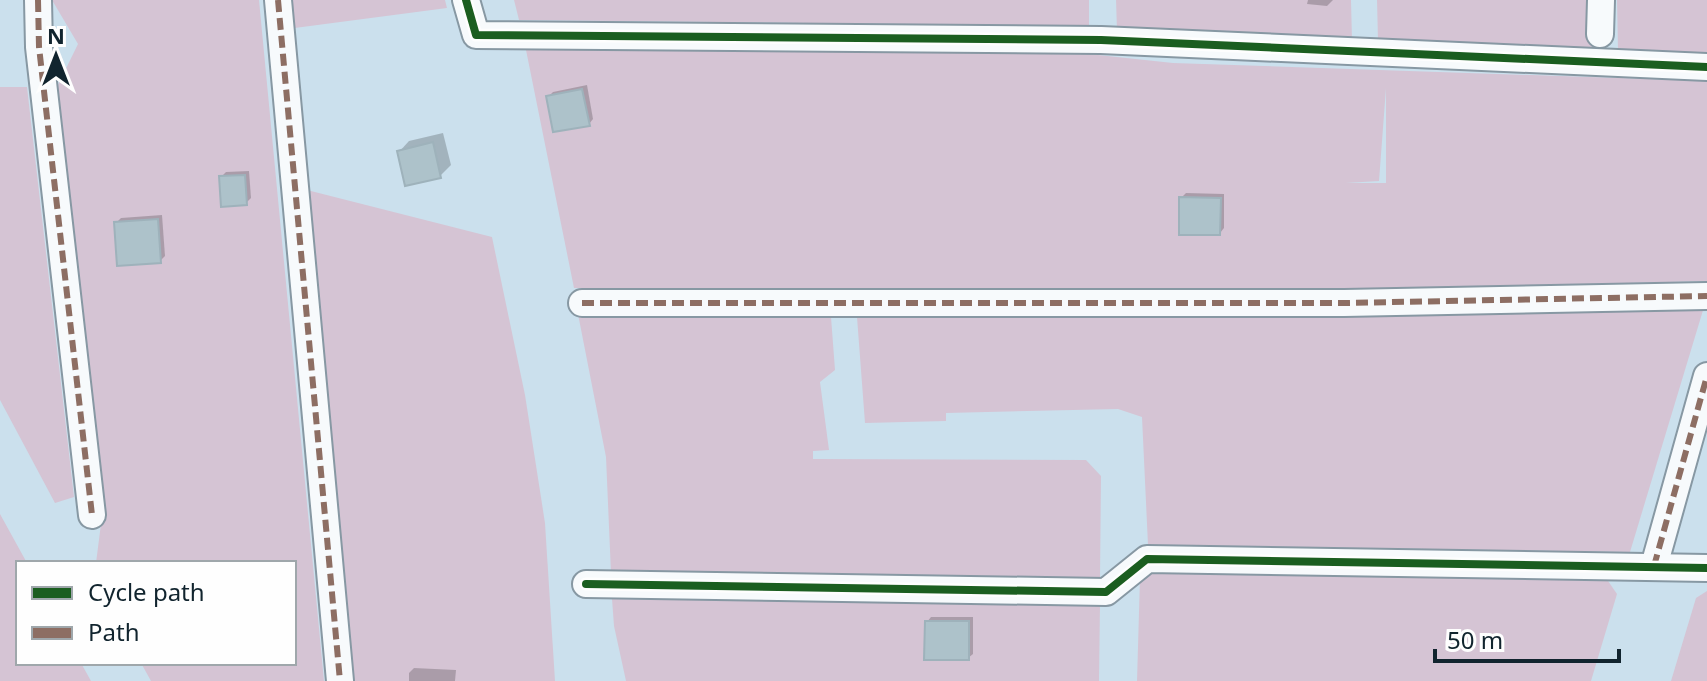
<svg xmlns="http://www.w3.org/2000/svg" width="1707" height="681" viewBox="0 0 1707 681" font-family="'Noto Sans',sans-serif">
  <rect width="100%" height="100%" fill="#cbe0ed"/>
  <g fill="#d5c4d4" fill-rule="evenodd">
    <polygon points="52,0 259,0 324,681 151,681 141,663 294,663 294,563 96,563 102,516 53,95 78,44"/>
    <polygon points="285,0 445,0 447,8 287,29"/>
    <polygon points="514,0 1089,0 1089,26 519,20"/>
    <polygon points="1116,0 1351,0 1352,40 1117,31"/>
    <polygon points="1377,0 1592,0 1592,50 1378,41"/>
    <polygon points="1617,0 1707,0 1707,54 1618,51"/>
    <path d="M525,45L1061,51L1173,63L1707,81V281L1392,289L1169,291L574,288ZM1386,88V183H1346L1379,181Z"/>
    <polygon points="0,87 27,87 74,497 55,503 0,400"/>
    <polygon points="303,189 492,237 525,395 545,523 555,681 349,681"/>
    <polygon points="1704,307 1630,552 1148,545 1142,417 1118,409 946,413 946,421 865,423 857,317 1336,317"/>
    <polygon points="578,314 831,317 835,370 820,382 829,450 813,451 813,459 1086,460 1101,476 1100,579 611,573 606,457"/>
    <polygon points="0,514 27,563 18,563 18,663 81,663 91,681 0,681"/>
    <polygon points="1148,570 1606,578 1617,594 1591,681 1137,681 1140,577"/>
    <polygon points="1707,591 1707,681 1671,681 1696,598"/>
    <polygon points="612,599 1100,605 1099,681 626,681 614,626"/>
  </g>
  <g fill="#0003">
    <polygon points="1308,0 1333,0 1327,6 1307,4"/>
    <polygon points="587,85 593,119 589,124 548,97 553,92"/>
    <polygon points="443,133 451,165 440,176 399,152 409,141"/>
    <polygon points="249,171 251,198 246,203 221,177 226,172"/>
    <polygon points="1186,193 1224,194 1224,228 1220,233 1181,198"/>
    <polygon points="162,215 165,256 160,261 116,223 121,218"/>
    <polygon points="931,617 973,617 973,654 968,658 927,622"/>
    <polygon points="414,668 456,670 455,681 409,681 409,673"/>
  </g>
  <g fill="#adc2ca" stroke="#9eb2bb" stroke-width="2">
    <polygon points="582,89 590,126 553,132 546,96"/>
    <polygon points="433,142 441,178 405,186 397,151"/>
    <polygon points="245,175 247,205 221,207 219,176"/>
    <polygon points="1179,197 1221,198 1220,235 1179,235"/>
    <polygon points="158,219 161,263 117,266 114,222"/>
    <polygon points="925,621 969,621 969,660 924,660"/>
  </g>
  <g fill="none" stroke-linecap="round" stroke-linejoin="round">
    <defs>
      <g id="minor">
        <polyline points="38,0 39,47 92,515"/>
        <polyline points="278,0 340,681"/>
        <polyline points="466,0 476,35 1101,40 1707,67"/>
        <polyline points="1600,34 1601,0"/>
        <polyline points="582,303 1344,303 1707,296"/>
        <polyline points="1654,566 1707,376"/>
        <polyline points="586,584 1106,592 1147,559 1707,568"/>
      </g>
    </defs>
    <use href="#minor" stroke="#8798a3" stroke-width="30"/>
    <use href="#minor" stroke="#f7fafc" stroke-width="26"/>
    <g stroke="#8d6e63" stroke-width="6" stroke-dasharray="12 6" stroke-linecap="butt">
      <polyline points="38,0 39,47 92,515"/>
      <polyline points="278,0 340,681"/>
      <polyline points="582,303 1344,303 1707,296"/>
      <polyline points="1654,566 1707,376"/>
    </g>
    <defs>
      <g id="cycleway">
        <polyline points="466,0 476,35 1101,40 1707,67"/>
        <polyline points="586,584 1106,592 1147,559 1707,568"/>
      </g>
    </defs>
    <use href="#cycleway" stroke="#fefefe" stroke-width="13"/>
    <use href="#cycleway" stroke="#1b5e20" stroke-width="8"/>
  </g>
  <rect x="16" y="561" width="280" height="104" fill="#fefefe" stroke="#9fa7ab" stroke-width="2"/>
  <rect x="32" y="587" width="40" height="12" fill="#1b5e20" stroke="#9fa7ab" stroke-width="2"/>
  <text x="88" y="601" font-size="24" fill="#11242e">Cycle path</text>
  <rect x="32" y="627" width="40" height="12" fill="#8d6e63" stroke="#9fa7ab" stroke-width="2"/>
  <text x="88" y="641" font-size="24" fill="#11242e">Path</text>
  <g transform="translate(56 56)" stroke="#fefefe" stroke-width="6" paint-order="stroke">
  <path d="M0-6L14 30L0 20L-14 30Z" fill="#11242e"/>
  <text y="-12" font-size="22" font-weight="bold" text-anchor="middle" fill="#11242e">N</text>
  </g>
  <path d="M1435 649v12h184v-12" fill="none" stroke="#11242e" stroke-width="4"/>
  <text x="1447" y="649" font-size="24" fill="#11242e" stroke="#fefefe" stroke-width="6" paint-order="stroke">50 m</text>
</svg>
